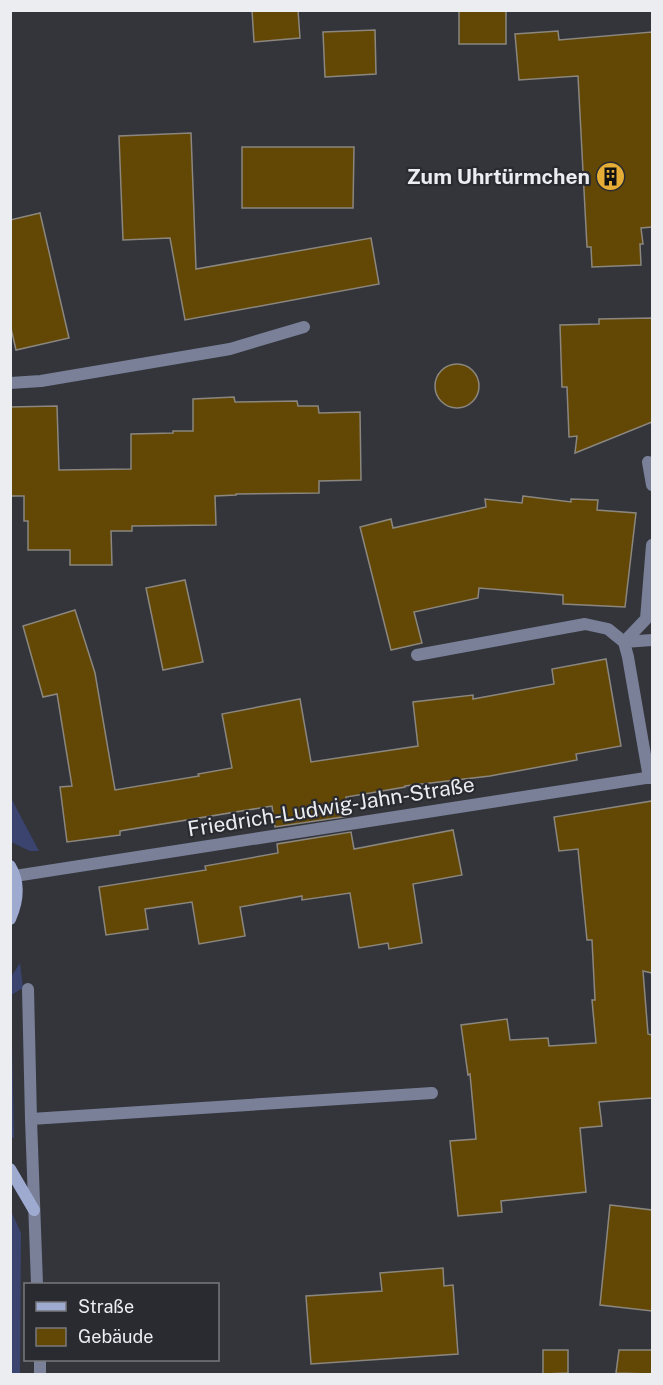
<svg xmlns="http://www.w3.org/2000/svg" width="663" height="1385" viewBox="0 0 663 1385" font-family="'Public Sans',sans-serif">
  <rect width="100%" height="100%" fill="#33353b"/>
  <g fill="#3a446f">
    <polygon points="11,798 39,851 30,851 11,842"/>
    <polygon points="20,963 23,988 11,995 11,977"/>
    <polygon points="11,997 14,1137 11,1139 10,1139"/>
    <polygon points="11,1211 21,1233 20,1374 11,1374"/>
  </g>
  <g fill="#634704" stroke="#8b877f" stroke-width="1.5">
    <polygon points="252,10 298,10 300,38 254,42"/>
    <rect x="459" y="11" width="47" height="33"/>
    <polygon points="375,30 376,74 325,77 323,32"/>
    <polygon points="558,31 559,40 652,32 652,227 641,228 643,244 640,244 641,265 592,267 591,247 587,247 578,76 519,80 515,34"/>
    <polygon points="191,133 196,269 371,238 379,284 185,320 170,238 123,240 119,136"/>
    <polygon points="242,147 354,147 353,208 242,208"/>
    <polygon points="40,213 69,338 16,350 10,324 10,220"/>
    <polygon points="652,318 652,422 575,453 577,436 569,437 567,387 562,387 560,325 599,324 599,319"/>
    <circle cx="457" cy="386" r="22"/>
    <polygon points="234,397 235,402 297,401 298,406 318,406 319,413 360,412 361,480 319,481 319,493 236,494 236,495 215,496 216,525 132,526 132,531 111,531 112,565 70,565 70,550 28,550 28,521 24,521 24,496 10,496 10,407 57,406 59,470 131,469 131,434 173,433 173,431 193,431 193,399"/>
    <polygon points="523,496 571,502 571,499 598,500 597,510 636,513 625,607 563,604 563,595 479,588 478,598 414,612 422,643 391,650 360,527 391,519 393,528 486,507 485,499 522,503"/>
    <polygon points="185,580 203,662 163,670 146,588"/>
    <polygon points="75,610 95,673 115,790 199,776 198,774 232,768 222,714 300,699 311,762 418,746 413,702 473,695 473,699 554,684 552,669 606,659 621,746 576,754 577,760 490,776 405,786 405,787 346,797 349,816 275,827 272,806 120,831 120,835 67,842 60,787 72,786 57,694 43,697 23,626"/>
    <polygon points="652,801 652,973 643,971 648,1034 652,1035 652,1098 599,1102 602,1126 580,1128 586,1192 501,1201 502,1212 458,1216 450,1141 476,1139 470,1074 468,1075 461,1025 507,1019 510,1040 548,1038 549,1046 596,1043 592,1000 595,1000 592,940 587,940 578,849 559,851 554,817"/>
    <polygon points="453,830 462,875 413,884 422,943 389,949 388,943 359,948 350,893 302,900 302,896 240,907 245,936 199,944 192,902 145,909 148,929 106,935 99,887 206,870 205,866 278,853 277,844 351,832 354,849"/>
    <polygon points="610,1205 652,1210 652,1311 600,1305"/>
    <polygon points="443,1268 444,1286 453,1285 458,1354 311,1364 306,1296 382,1291 380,1273"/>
    <polygon points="543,1350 568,1350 568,1373 543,1374"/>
    <polygon points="619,1350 652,1350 652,1374 616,1373"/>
  </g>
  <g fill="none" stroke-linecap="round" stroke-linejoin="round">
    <g stroke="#798098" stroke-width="12">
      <polyline points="10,383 41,381 230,349 304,327"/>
      <polyline points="648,462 652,485"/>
      <polyline points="624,642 646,619 652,545"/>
      <polyline points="624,642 652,640"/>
      <polyline points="417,655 585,624 608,629 624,642 628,657 649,778"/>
      <polyline points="31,1119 432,1093"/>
    </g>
    <g stroke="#798098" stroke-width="12">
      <polyline points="15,876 652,777"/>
      <polyline points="28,989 31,1119 37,1284"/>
      <polyline points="40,1360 40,1374"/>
    </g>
    <g stroke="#9faad1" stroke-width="12">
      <path d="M10,866C20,883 18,901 10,919"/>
      <polyline points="10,1169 34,1210"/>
    </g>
  </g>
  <defs>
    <symbol id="building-disc" viewBox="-11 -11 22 22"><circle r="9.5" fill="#e6ad36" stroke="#292b31"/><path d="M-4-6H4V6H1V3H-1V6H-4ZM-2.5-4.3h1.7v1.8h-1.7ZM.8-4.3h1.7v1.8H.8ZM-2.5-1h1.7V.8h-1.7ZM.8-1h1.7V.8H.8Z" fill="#111"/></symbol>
  </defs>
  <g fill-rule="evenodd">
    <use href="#building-disc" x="594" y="160" width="33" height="33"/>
  </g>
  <g text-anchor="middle" stroke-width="4.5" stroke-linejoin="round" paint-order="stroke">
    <g font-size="21" font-weight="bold" fill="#ecedf1" stroke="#292b31" text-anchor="end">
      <text x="590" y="184">Zum Uhrtürmchen</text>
    </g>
    <g font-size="21" fill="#ecedf1" stroke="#292b31">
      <text transform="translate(331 807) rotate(-9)" y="7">Friedrich-Ludwig-Jahn-Straße</text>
    </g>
  </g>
  <rect width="663" height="1385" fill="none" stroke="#ecedf1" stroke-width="24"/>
  <rect x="24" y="1283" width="195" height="78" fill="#292b31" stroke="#77797e" stroke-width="1.5"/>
  <rect x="36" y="1302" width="30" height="9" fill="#9faad1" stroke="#77797e" stroke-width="1.5"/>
  <text x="78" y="1313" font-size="18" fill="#ecedf1">Straße</text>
  <rect x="36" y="1328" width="30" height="18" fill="#634704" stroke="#77797e" stroke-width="1.5"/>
  <text x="78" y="1343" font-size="18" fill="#ecedf1">Gebäude</text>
</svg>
